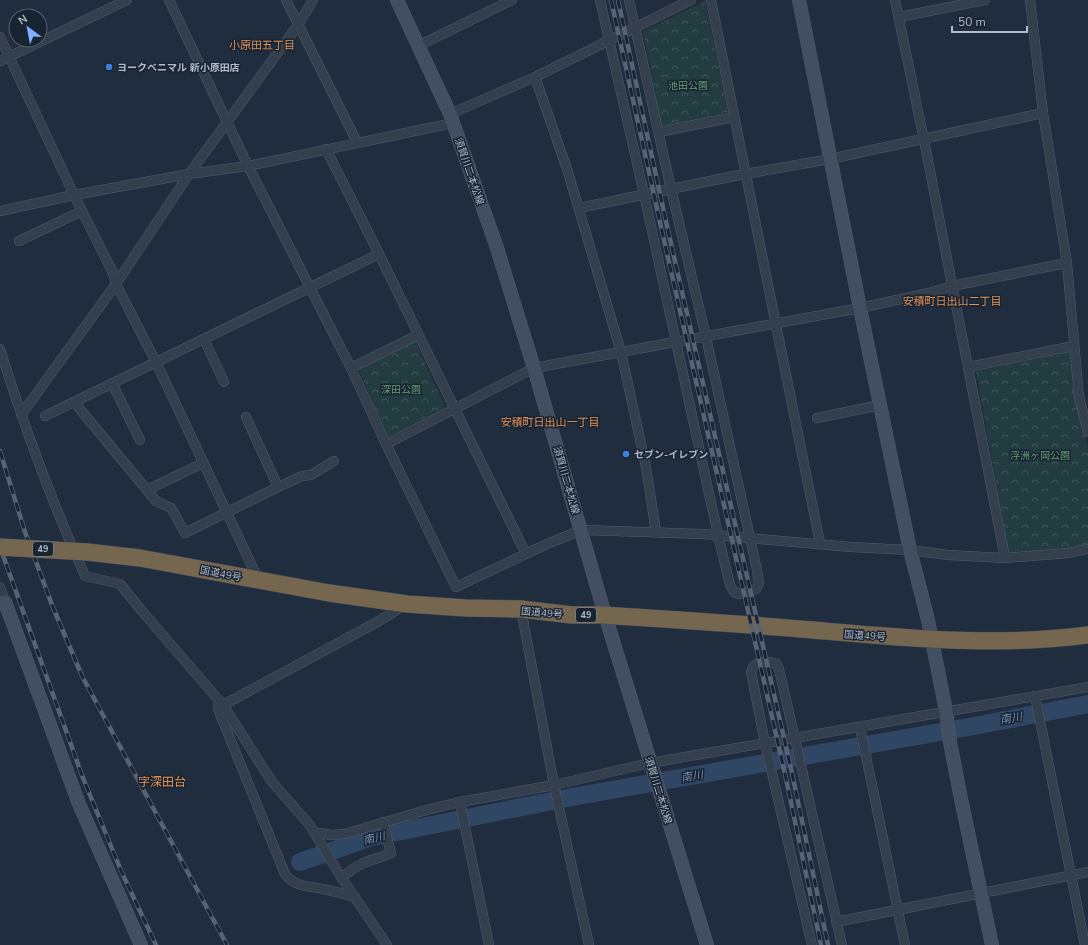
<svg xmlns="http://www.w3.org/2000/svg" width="1088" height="945" viewBox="0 0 1088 945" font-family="'Nunito Sans','Noto Sans JP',sans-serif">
  <defs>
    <pattern id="park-crowns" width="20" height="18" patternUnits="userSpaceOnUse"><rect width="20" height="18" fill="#223c3f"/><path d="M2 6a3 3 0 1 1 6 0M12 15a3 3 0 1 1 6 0" fill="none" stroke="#405659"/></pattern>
  </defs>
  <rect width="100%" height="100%" fill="#202d3e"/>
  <g fill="url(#park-crowns)">
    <polygon points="705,1 728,112 662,128 643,32"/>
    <polygon points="415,341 445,407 387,437 359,370"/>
    <polygon points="1070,352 1075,396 1088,448 1088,545 1009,554 976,371"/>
  </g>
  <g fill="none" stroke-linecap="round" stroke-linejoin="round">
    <polyline stroke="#304665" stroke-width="18" points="300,862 372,837 572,797 974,726 1088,704"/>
    <defs>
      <g id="street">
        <polyline points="169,0 248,166 351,368 386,444 456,587 549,543 582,530 703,534 851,547 910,550 948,555 1005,558 1068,553 1088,549"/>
        <polyline points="286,0 357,142"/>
        <polyline points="600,0 644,194 718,535 730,585 734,592 739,594 756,589 759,584 757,570 706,337 671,189 629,0"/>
        <path d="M711,0C746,181 784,362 820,543"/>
        <polyline points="895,0 924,140 1005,558"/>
        <polyline points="1030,0 1043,113 1067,263 1079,397 1088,432"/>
        <polyline points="899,17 985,0"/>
        <polyline points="0,37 74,195 113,273 116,284 156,362 259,581"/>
        <polyline points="418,46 512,0"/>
        <polyline points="0,61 127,0"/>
        <polyline points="535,77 567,169 621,352 646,467 656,532"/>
        <polyline points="450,114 535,77 691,0"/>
        <polyline points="659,132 734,117"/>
        <polyline points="326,149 379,254 526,554"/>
        <polyline points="579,208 734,176 830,159 1043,113"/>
        <polyline points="0,211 74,195 189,174 248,166 453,123"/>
        <polyline points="19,241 82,211"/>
        <polyline points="204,339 224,382"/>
        <path d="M0,349C24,427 52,502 85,576L120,584L141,610L223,705L272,782L309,824L341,877L387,945"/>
        <polyline points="968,367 1074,346"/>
        <polyline points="351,368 418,335"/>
        <polyline points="112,383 140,440"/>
        <polyline points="74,402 156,501 171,508 185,533 278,487 302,476 311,475 334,461"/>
        <polyline points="21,415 116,284 189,174 298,25 313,0"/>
        <polyline points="45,416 379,254"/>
        <polyline points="246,417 278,487"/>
        <polyline points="817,418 880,405"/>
        <polyline points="386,444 534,368 860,308 929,293 952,286 1067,263"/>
        <polyline points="147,490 203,463"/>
        <polyline points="0,587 5,602"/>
        <polyline points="521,609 554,785 589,945"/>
        <polyline points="1035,696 1085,945"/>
        <path d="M219,700L218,709L285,874C294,887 310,886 323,889C334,891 344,894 355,897"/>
        <polyline points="223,705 379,621 406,604"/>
        <polyline points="860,727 905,945"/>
        <polyline points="460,802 489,945"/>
        <polyline points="315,834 321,833 331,835 345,834 423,811 460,802 554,785 650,763 1088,687"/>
        <path d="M341,877C348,874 353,868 360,865C370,859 381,858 391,853L383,822"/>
        <polyline points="836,922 1088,872"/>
        <path d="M812,945L765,743L751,672C753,661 768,660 777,664L779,669L842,945"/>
      </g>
      <g id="secondary">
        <polyline points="397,0 450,114 497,248 534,368 605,615 707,945"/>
        <polyline points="799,0 860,308 910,550 928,620 946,711 950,742 961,799 992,945"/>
        <polyline points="0,603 5,602 79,804 141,945"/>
      </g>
      <path id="highway" d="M87,552L140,558L329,593L407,604L466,608L521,609L572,615H605C675,620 744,624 813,630C905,638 997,647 1088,635"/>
    </defs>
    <use href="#street" stroke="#525d6c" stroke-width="10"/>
    <use href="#secondary" stroke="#525d6c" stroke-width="14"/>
    <use href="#highway" stroke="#3f4a59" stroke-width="18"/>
    <use href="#street" stroke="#343f4e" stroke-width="9"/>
    <use href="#secondary" stroke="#424e61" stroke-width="13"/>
    <use href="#highway" stroke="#756650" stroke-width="17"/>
    <defs>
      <g id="rail">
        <polyline points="611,0 661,227 785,774 821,945"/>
        <polyline points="618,0 667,226 792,773 828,945"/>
        <polyline points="0,451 25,532 52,605 82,676 227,945"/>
        <polyline points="0,547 83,778 122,873 156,945"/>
      </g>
    </defs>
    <use href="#rail" stroke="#566375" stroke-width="4.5"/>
    <use href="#rail" stroke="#192433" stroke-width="3" stroke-dasharray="9" stroke-linecap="butt"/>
    <defs>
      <polyline id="highway-bridge" points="0,547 87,552"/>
    </defs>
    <use href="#highway-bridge" stroke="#3f4a59" stroke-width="18" stroke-linecap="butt"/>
    <use href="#highway-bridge" stroke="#756650" stroke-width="17"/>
  </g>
  <g fill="#3f7fe0" stroke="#192433" stroke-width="1.5">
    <circle cx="109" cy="67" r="4"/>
    <circle cx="626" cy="454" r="4"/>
  </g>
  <g text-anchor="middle" stroke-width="3" stroke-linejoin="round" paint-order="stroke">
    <g fill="#192433" stroke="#838d9c" stroke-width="1">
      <rect x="33" y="542" width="20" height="14" rx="3"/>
      <rect x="576" y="608" width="20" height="14" rx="3"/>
    </g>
    <g font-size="9" font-weight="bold" fill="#b0bac9">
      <text x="43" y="552">49</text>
      <text x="586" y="618">49</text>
    </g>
    <g font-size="10" font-weight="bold" fill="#b0bac9" stroke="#192433" text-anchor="start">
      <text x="117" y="71">ヨークベニマル 新小原田店</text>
      <text x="634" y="458">セブン-イレブン</text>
    </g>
    <g font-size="10" fill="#649d71" stroke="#192433">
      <text x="688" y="89">池田公園</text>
      <text x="401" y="393">深田公園</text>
      <text x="1040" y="459">浮洲ヶ岡公園</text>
    </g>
    <g font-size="10" fill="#b0bac9" stroke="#192433">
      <text transform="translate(470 171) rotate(71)" y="4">須賀川二本松線</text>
      <text transform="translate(567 480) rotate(74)" y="4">須賀川二本松線</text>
      <text transform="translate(221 573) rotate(11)" y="4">国道49号</text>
      <text transform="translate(542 612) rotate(5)" y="4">国道49号</text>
      <text transform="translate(865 635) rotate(4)" y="4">国道49号</text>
      <text transform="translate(659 790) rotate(73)" y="4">須賀川二本松線</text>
    </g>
    <g font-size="11" fill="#e09154" stroke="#192433">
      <text x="262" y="49">小原田五丁目</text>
      <text x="952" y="305">安積町日出山二丁目</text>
      <text x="550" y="426">安積町日出山一丁目</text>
    </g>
    <g font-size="11" font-style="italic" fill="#748fb4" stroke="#192433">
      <text transform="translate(1011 718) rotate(-10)" y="4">南川</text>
      <text transform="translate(692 776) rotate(-10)" y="4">南川</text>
      <text transform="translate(374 838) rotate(-14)" y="4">南川</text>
    </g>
    <g font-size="12" fill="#e09154" stroke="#192433">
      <text x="162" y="786">字深田台</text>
    </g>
  </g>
  <g transform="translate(28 28) rotate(328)"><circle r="19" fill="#192433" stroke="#55606f"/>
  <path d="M0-3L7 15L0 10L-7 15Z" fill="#7fb0ff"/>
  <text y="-6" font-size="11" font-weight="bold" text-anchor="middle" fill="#b0bac9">N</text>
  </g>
  <path d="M952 26v6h75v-6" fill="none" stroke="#b0bac9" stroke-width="2"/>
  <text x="958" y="26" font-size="12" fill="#b0bac9" stroke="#192433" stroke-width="3" paint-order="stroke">50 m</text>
</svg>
